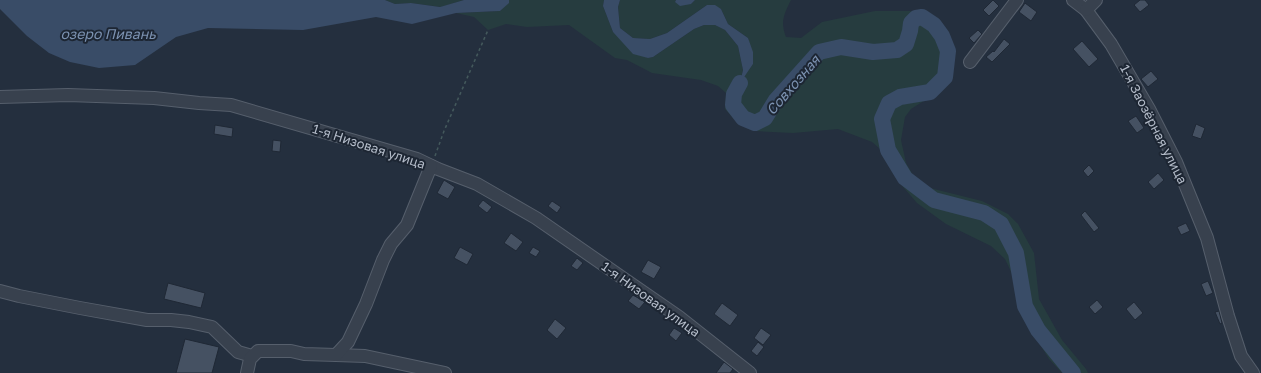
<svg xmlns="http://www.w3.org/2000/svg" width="1261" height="373" viewBox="0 0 1261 373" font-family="'Golos Text',sans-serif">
  <rect width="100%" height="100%" fill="#242f3e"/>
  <g fill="#263c3f">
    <polygon points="385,0 469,0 464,0 441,7 411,3 395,4"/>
    <path d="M509,0H604L603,6L613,32L648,58L653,57L694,29L704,25H715L725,30L738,46L743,70L740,82L753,64L748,38L728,24L721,9L707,5L667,33L650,39L633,38L620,28L618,7L620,0H676L675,2L691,4L695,0H791C784,14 780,22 786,37L801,38L822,22L875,11H910L932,15L946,35L951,53L949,79L935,94L911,109L905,117L901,140L906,163L913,175L926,187L982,201L1008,214L1018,224L1034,253L1039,299L1062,340L1086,369L1088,373H1062L1049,359L1033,333L1023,308L1015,280L1005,259L991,246L946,224L917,203L898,181L879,148L872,142L838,129L793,133L754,131L734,119L725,109L726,93L718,86L701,80L652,73L627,60L615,58L569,25L527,27L506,24L488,30L474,17L456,13L500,11L508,3Z"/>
  </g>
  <g fill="#394c67">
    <polygon points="0,0 385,0 395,4 411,3 440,7 464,0 509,0 509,3 500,11 456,13 412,24 376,17 303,30 208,28 176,37 135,65 99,68 70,62 49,53 27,36 0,9"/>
    <polygon points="604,0 620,0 618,7 620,28 633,38 650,39 667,33 707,5 715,5 721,9 728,24 748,38 753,52 753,64 740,83 743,70 738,46 725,30 715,25 704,25 694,29 653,57 648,58 633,54 613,32 603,6"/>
    <polygon points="676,0 695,0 691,4 680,6 675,2"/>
  </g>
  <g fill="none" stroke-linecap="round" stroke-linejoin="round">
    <polyline stroke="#394c67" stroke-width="16" points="740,83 734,94 733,105 743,118 755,123 765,118 776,100 819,52 841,47 873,52 897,50 906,44 910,31 911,23 916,18 922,17 934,25 942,36 948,51 945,77 930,92 900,97 889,103 882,119 888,150 905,178 934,200 984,213 1001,224 1016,253 1025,306 1038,330 1073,373"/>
  </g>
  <g fill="#455162" stroke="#1f2835">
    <polygon points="993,0 999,6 989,16 983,10"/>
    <polygon points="1140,0 1145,0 1149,5 1140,12 1134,5"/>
    <polygon points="1025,3 1037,12 1031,21 1019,12"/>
    <polygon points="978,30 982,34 974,43 969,38"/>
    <polygon points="1004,39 1010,44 992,62 986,57 993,51 994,52"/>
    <polygon points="1082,41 1098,59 1089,67 1073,49"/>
    <polygon points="1151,71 1158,79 1148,87 1141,79"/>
    <polygon points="1136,116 1144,128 1137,133 1128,121"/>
    <polygon points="1196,124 1205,128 1201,139 1192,136"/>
    <polygon points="215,125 233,128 232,137 214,134"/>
    <polygon points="273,140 281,141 280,152 272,151"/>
    <polygon points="1089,165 1094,171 1088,177 1083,171"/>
    <polygon points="1158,173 1164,180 1154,189 1148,182"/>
    <polygon points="444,180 455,187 448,199 437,193"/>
    <polygon points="483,200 492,207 487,213 478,206"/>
    <polygon points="552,201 561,207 557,213 548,206"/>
    <polygon points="1085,211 1099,228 1094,232 1081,215"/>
    <polygon points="1186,223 1190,231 1181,235 1177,227"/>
    <polygon points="511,233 523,242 516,251 504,243"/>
    <polygon points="460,247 473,254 467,265 454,258"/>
    <polygon points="533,247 540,251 536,257 529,253"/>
    <polygon points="577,258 583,263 577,270 571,266"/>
    <polygon points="648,260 661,267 654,279 641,272"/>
    <polygon points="1208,281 1213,293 1206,296 1201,284"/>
    <polygon points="168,283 205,293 201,308 164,299"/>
    <polygon points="633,295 645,302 639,309 628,301"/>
    <polygon points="1097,300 1103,307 1095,314 1089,307"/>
    <polygon points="1134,302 1143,313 1135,320 1126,309"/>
    <polygon points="722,303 738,315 730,326 714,314"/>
    <polygon points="1219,311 1222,323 1220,324 1215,312"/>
    <polygon points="555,319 566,328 557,339 547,330"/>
    <polygon points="674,328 682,333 676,341 669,335"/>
    <polygon points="761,328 771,335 763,345 754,338"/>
    <polygon points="185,339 219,347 212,373 176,373"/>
    <polygon points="758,342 764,347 757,356 751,351"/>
    <polygon points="724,362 733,369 730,373 716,373"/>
  </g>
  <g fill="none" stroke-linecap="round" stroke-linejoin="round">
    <defs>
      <g id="minor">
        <polyline points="1073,0 1086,10 1111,44 1149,109 1176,162 1207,238 1228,316 1241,356 1253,373"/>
        <polyline points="1086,10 1096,0"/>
        <polyline points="970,62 1017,0"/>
        <polyline points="0,97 68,95 154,98 199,103 231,105 417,159 438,169 477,184 536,218 679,317 750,373"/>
        <polyline points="0,291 19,296 80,308 147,320 171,320 189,322 212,327 238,352 252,356"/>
        <polyline points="336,355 365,356 445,373"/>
        <polyline points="247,373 250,359 258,351 291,351 304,354 336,355 348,342 366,304 383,260 391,244 407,225 431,166"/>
      </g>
    </defs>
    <use href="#minor" stroke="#565f6c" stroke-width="14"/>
    <polyline stroke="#44595c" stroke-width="1.5" stroke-dasharray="3 3" stroke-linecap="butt" points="435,156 444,131 488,30"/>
    <use href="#minor" stroke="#38414e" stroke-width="12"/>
  </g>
  <g text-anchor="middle" stroke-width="4" stroke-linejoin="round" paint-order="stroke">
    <g font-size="13" fill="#b4bcc9" stroke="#1d2633">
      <text transform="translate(1154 124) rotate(63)" y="5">1-я Заозёрная улица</text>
      <text transform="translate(369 146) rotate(18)" y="5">1-я Низовая улица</text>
      <text transform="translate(651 299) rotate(36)" y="5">1-я Низовая улица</text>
    </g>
    <g font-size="14" font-style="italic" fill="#7c92b1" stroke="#1d2633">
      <text x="108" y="39">озеро Пивань</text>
      <text transform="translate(793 85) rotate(-49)" y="5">Совхозная</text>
    </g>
  </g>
</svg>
